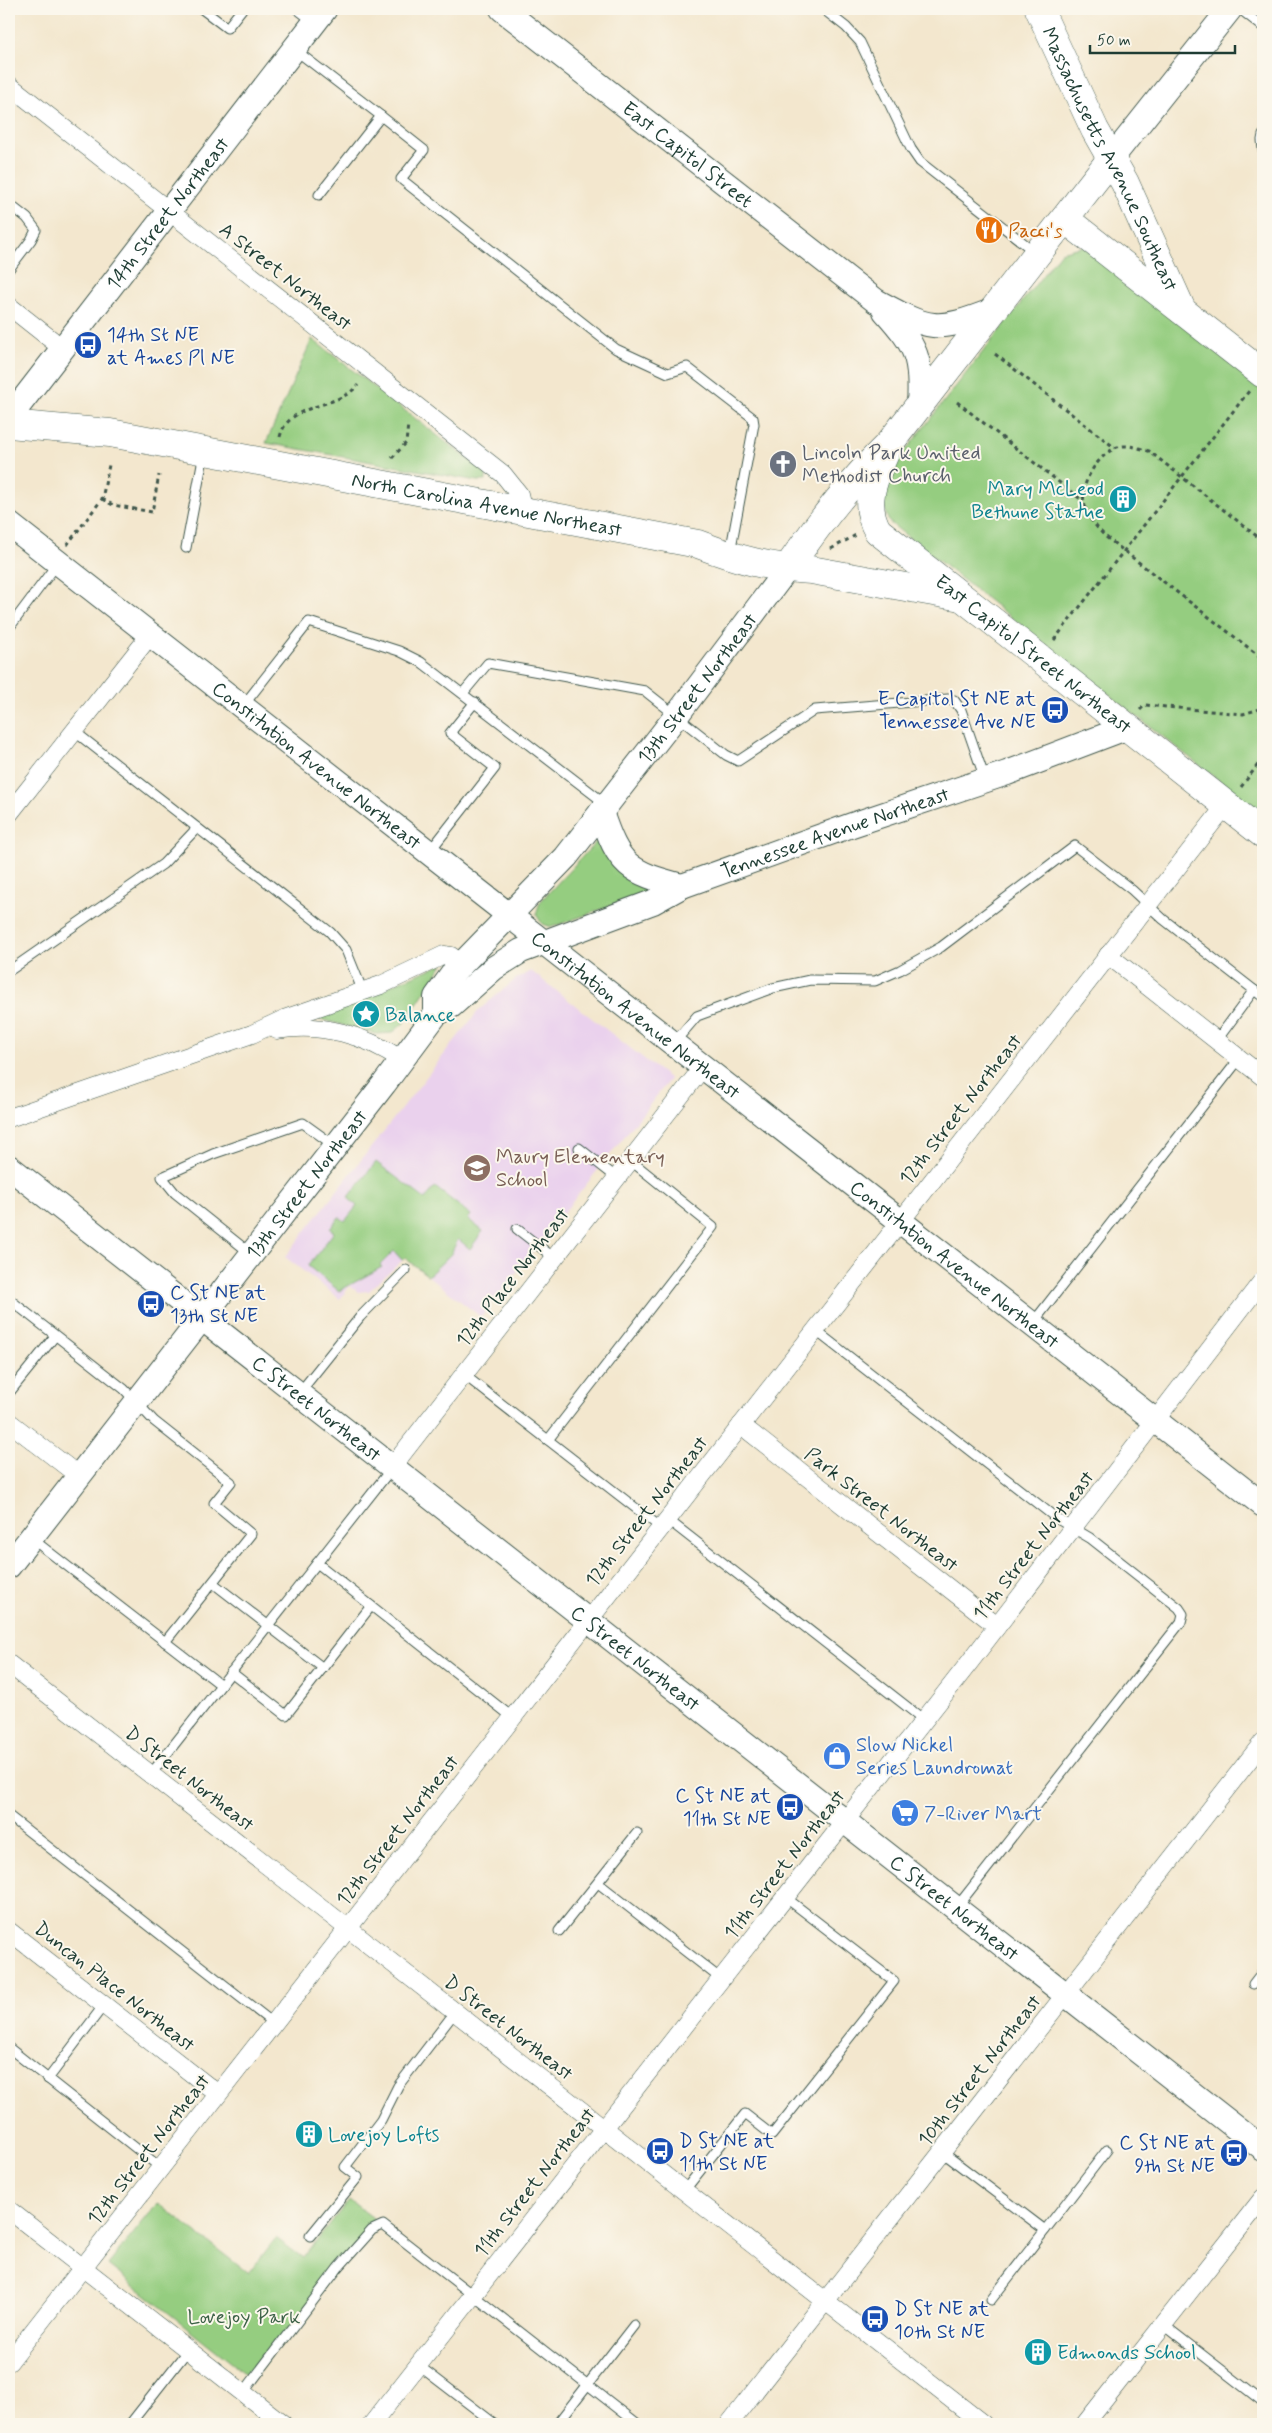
<svg xmlns="http://www.w3.org/2000/svg" width="1272" height="2433" viewBox="0 0 1272 2433" font-family="Mynerve,sans-serif">
  <rect width="100%" height="100%" fill="#fbf7ec"/>
  <filter id="ink" filterUnits="userSpaceOnUse"><feTurbulence type="fractalNoise" baseFrequency=".02" numOctaves="2"/><feDisplacementMap in="SourceGraphic" scale="10" xChannelSelector="R" yChannelSelector="G"/><feConvolveMatrix kernelMatrix="1 2 1 2 8 2 1 2 1" color-interpolation-filters="sRGB"/></filter>
  <filter id="wash" filterUnits="userSpaceOnUse"><feTurbulence type="fractalNoise" baseFrequency=".0096" numOctaves="4" result="noise"/><feDisplacementMap in="SourceGraphic" scale="20" xChannelSelector="R" yChannelSelector="G"/><feGaussianBlur stdDeviation="1.12" result="paint"/><feColorMatrix in="noise" values="0 0 0 0 0 0 0 0 0 0 0 0 0 0 0 0 0 1.4 0 .05"/><feComposite in="paint" operator="in"/></filter>
  <g filter="url(#wash)">
    <rect width="100%" height="100%" fill="#f3e7ce"/>
    <polygon fill="#ead1ed" points="531,971 670,1079 481,1317 405,1258 369,1291 358,1292 350,1286 340,1299 285,1257 479,1010 516,979"/>
    <g fill="#95cd80" stroke="#5a855a">
      <polygon points="1091,244 1263,379 1263,815 889,522 877,487 1061,252"/>
      <polygon points="312,339 486,473 486,481 477,481 266,443"/>
      <polygon points="597,841 652,889 652,891 552,927 542,924 536,914 540,902"/>
      <polygon points="443,964 404,1023 392,1033 376,1034 312,1017"/>
      <polygon points="376,1162 425,1199 435,1187 471,1215 468,1219 483,1231 470,1249 458,1239 451,1254 428,1276 405,1258 402,1260 394,1251 380,1265 382,1267 339,1291 308,1266 334,1232 330,1229 339,1217 345,1221 357,1206 348,1198"/>
      <polygon points="349,2200 376,2220 251,2378 108,2265 158,2203 248,2273 276,2238 303,2258"/>
    </g>
  </g>
  <g filter="url(#ink)">
    <g fill="none" stroke-linecap="round" stroke-linejoin="round">
      <defs>
        <g id="lane">
          <polyline points="202,9 227,28 242,9"/>
          <polyline points="297,9 314,22"/>
          <polyline points="823,9 846,27 860,42 911,149 920,162 1035,252"/>
          <polyline points="1240,9 1263,27"/>
          <polyline points="294,49 381,116"/>
          <polyline points="1263,135 1262,140 1263,150"/>
          <polyline points="319,195 381,116 424,150 401,179 616,349 668,373 687,367 753,418 754,424 730,553"/>
          <polyline points="9,204 27,218 36,230 31,240 9,269"/>
          <polyline points="186,548 204,453"/>
          <polyline points="9,628 57,564"/>
          <polyline points="463,693 488,663 645,691 726,755 738,761 815,710 948,699 954,700 961,710 985,779"/>
          <polyline points="243,706 309,622 399,651 421,662 606,804"/>
          <polyline points="74,731 330,932 346,950 363,992"/>
          <polyline points="430,851 495,768 450,733 475,702"/>
          <polyline points="9,971 163,864 197,828"/>
          <polyline points="1217,1040 1254,990"/>
          <polyline points="673,1044 697,1016 773,988 810,980 875,981 900,970 941,947 1075,846 1132,890 1163,919 1263,997"/>
          <polyline points="579,1148 617,1178"/>
          <polyline points="517,1229 553,1257"/>
          <polyline points="250,1253 175,1193 162,1177 213,1154 303,1123 335,1146"/>
          <polyline points="9,1299 124,1389 154,1421 231,1482 214,1503 251,1534 165,1642"/>
          <polyline points="1032,1324 1240,1058"/>
          <polyline points="815,1330 1056,1518 1090,1538 1179,1608 1183,1614 1181,1622 956,1908"/>
          <polyline points="463,1374 660,1527"/>
          <polyline points="300,1392 360,1317 406,1270"/>
          <polyline points="9,1393 55,1336"/>
          <polyline points="548,1440 713,1227 630,1160"/>
          <polyline points="667,1519 924,1720"/>
          <polyline points="31,1538 221,1685"/>
          <polyline points="317,1563 512,1717"/>
          <polyline points="213,1583 323,1668"/>
          <polyline points="231,1672 286,1715 371,1606"/>
          <polyline points="151,1774 392,1468"/>
          <polyline points="9,1816 273,2023"/>
          <polyline points="598,1883 721,1979"/>
          <polyline points="559,1931 637,1833"/>
          <polyline points="1253,1984 1263,1971"/>
          <polyline points="9,2048 161,2168"/>
          <polyline points="48,2079 104,2005"/>
          <polyline points="942,2152 1045,2230"/>
          <polyline points="684,2191 745,2114 772,2135 894,1981 785,1897"/>
          <polyline points="310,2236 358,2177 345,2167 381,2120 398,2086 455,2012"/>
          <polyline points="991,2300 1107,2150"/>
          <polyline points="1164,2325 1263,2402"/>
          <polyline points="418,2365 495,2424"/>
          <polyline points="243,2393 338,2268 372,2230 383,2225 638,2424"/>
          <polyline points="130,2424 188,2350"/>
          <polyline points="557,2424 634,2325"/>
        </g>
        <g id="street">
          <polyline points="9,85 503,474 519,494 523,511"/>
          <polyline points="9,306 62,348"/>
          <polyline points="9,814 151,634"/>
          <polyline points="1108,955 1263,1077"/>
          <path d="M277,1030C321,1022 365,1035 402,1060"/>
          <polyline points="9,1118 252,1034 284,1019 381,985 444,955 451,956 462,964"/>
          <polyline points="9,1422 79,1476"/>
          <polyline points="741,1425 997,1626"/>
          <polyline points="392,1467 703,1067"/>
          <polyline points="9,1664 983,2424"/>
          <polyline points="9,1931 218,2094"/>
          <polyline points="9,2210 283,2424"/>
          <polyline points="9,2362 1226,805"/>
          <polyline points="372,2424 969,1663 1263,1280"/>
          <polyline points="729,2424 1263,1742"/>
          <polyline points="1085,2424 1263,2198"/>
        </g>
        <g id="secondary">
          <path id="s1" d="M502,9L876,301C930,330 935,333 994,310"/>
          <polyline points="1111,159 1230,9"/>
          <path d="M885,311C917,347 922,358 919,406"/>
          <path id="s2" d="M9,418L325,9"/>
          <path id="s3" d="M9,524L1263,1505"/>
          <path d="M601,812C619,866 628,872 682,886"/>
          <path id="s4" d="M436,1014V997L454,972L566,857L677,715L787,569"/>
          <path id="s5" d="M9,1167L1263,2149"/>
          <path id="s6" d="M9,1566L384,1084L436,1014L451,1006L494,968L521,951L653,902L682,886L852,825L1007,773L1128,727"/>
        </g>
        <g id="primary">
          <path id="s7" d="M1039,9L1095,130L1125,183L1182,310"/>
          <polyline points="1065,219 1263,374"/>
          <path id="s8" d="M9,424L110,433L698,544C737,559 769,568 811,570L961,597"/>
          <path id="s9" d="M889,444C877,473 860,501 878,531L1263,834"/>
          <path d="M787,569C818,524 850,482 889,444L1111,159"/>
        </g>
      </defs>
      <use href="#lane" stroke="#3f564b" stroke-width="11"/>
      <use href="#street" stroke="#3f564b" stroke-width="19"/>
      <use href="#secondary" stroke="#3f564b" stroke-width="26"/>
      <use href="#primary" stroke="#3f564b" stroke-width="29"/>
      <g stroke="#3f564b" stroke-width="3" stroke-dasharray="4 4" stroke-linecap="butt">
        <polyline points="995,354 1115,448"/>
        <polyline points="957,402 1083,501"/>
        <path d="M280,437C289,401 337,410 358,385"/>
        <polyline points="392,458 406,443 408,424"/>
        <polyline points="102,499 113,505 152,512 159,475"/>
        <path d="M1263,541L1149,451C1138,448 1126,443 1115,448C1097,457 1080,483 1084,502C1087,517 1096,527 1106,537L1263,659"/>
        <polyline points="67,545 102,499 109,465"/>
        <polyline points="831,549 856,535"/>
        <polyline points="1054,640 1249,391"/>
        <polyline points="1140,710 1145,705 1243,714 1263,708"/>
        <polyline points="1241,787 1263,758"/>
      </g>
      <use href="#lane" stroke="#fff" stroke-width="9"/>
      <use href="#street" stroke="#fff" stroke-width="18"/>
      <use href="#secondary" stroke="#fff" stroke-width="24"/>
      <use href="#primary" stroke="#fff" stroke-width="28"/>
    </g>
  </g>
  <defs>
    <symbol id="restaurant-disc" viewBox="-11 -11 22 22"><circle r="9.5" fill="#e8710a" stroke="#fbf7ec"/><path d="M-5-6h1v4h1v-4h1v4h1v-4h1v5L-1.5 .5V6h-2V.5L-5-1ZM5-6V6H3V1.5H1.5Q1.5-4 5-6Z" fill="#fff"/></symbol>
    <symbol id="bus-disc" viewBox="-11 -11 22 22"><circle r="9.5" fill="#1a4fb4" stroke="#fbf7ec"/><path d="M-5-6H5V4H4V6H2V4H-2V6H-4V4H-5ZM-3.5-4V0h7V-4ZM-3.5 1.2v1.5H-2V1.2ZM2 1.2v1.5H3.5V1.2Z" fill="#fff"/></symbol>
    <symbol id="church-disc" viewBox="-11 -11 22 22"><circle r="9.5" fill="#6b7280" stroke="#fbf7ec"/><path d="M-1.2-6h2.4v3.5h3.3v2.4h-3.3V6h-2.4V-.1h-3.3v-2.4h3.3Z" fill="#fff"/></symbol>
    <symbol id="building-disc" viewBox="-11 -11 22 22"><circle r="9.5" fill="#0f9aa8" stroke="#fbf7ec"/><path d="M-4-6H4V6H1V3H-1V6H-4ZM-2.5-4.3h1.7v1.8h-1.7ZM.8-4.3h1.7v1.8H.8ZM-2.5-1h1.7V.8h-1.7ZM.8-1h1.7V.8H.8Z" fill="#fff"/></symbol>
    <symbol id="sight-disc" viewBox="-11 -11 22 22"><circle r="9.5" fill="#0f9aa8" stroke="#fbf7ec"/><path d="M0-6L1.8-2.2L6-1.7L2.9 1.2L3.7 5.4L0 3.3L-3.7 5.4L-2.9 1.2L-6-1.7L-1.8-2.2Z" fill="#fff"/></symbol>
    <symbol id="school-disc" viewBox="-11 -11 22 22"><circle r="9.5" fill="#8d6e63" stroke="#fbf7ec"/><path d="M0-5L7-2L0 1L-7-2ZM-4 1L0 2.5L4 1V4Q0 6-4 4Z" fill="#fff"/></symbol>
    <symbol id="shop-disc" viewBox="-11 -11 22 22"><circle r="9.5" fill="#3f7fe0" stroke="#fbf7ec"/><path d="M-5-2.5h2.3a2.7 3.5 0 0 1 5.4 0H5L5.5 6h-11ZM-1.5-2.5h3a1.5 2.3 0 0 0-3 0Z" fill="#fff"/></symbol>
    <symbol id="supermarket-disc" viewBox="-11 -11 22 22"><circle r="9.5" fill="#3f7fe0" stroke="#fbf7ec"/><path d="M-6-5.5h2.5l.6 2H6L4.5 2H-2.5L-4.4-4H-6ZM-1.5 3.2a1.3 1.3 0 1 0 .1 0ZM3 3.2a1.3 1.3 0 1 0 .1 0Z" fill="#fff"/></symbol>
  </defs>
  <g fill-rule="evenodd">
    <use href="#restaurant-disc" x="973" y="214" width="32" height="32"/>
    <use href="#bus-disc" x="72" y="329" width="32" height="32"/>
    <use href="#church-disc" x="767" y="448" width="32" height="32"/>
    <use href="#building-disc" x="1107" y="483" width="32" height="32"/>
    <use href="#bus-disc" x="1039" y="694" width="32" height="32"/>
    <use href="#sight-disc" x="350" y="998" width="32" height="32"/>
    <use href="#school-disc" x="461" y="1152" width="32" height="32"/>
    <use href="#bus-disc" x="135" y="1288" width="32" height="32"/>
    <use href="#shop-disc" x="821" y="1740" width="32" height="32"/>
    <use href="#bus-disc" x="774" y="1791" width="32" height="32"/>
    <use href="#supermarket-disc" x="889" y="1797" width="32" height="32"/>
    <use href="#building-disc" x="293" y="2118" width="32" height="32"/>
    <use href="#bus-disc" x="644" y="2135" width="32" height="32"/>
    <use href="#bus-disc" x="1218" y="2137" width="32" height="32"/>
    <use href="#bus-disc" x="859" y="2303" width="32" height="32"/>
    <use href="#building-disc" x="1022" y="2336" width="32" height="32"/>
  </g>
  <g text-anchor="middle" stroke-width="4" stroke-linejoin="round" paint-order="stroke">
    <g font-size="20" fill="#1f3d34" stroke="#fbf7ec">
      <text dy="7" stroke="none"><textPath href="#s1" startOffset="236">East Capitol Street</textPath></text>
      <text dy="7" stroke="none"><textPath href="#s7" startOffset="166">Massachusetts Avenue Southeast</textPath></text>
      <text dy="7" stroke="none"><textPath href="#s2" startOffset="259">14th Street Northeast</textPath></text>
      <text transform="translate(286 276) rotate(38)" y="7">A Street Northeast</text>
      <text dy="7" stroke="none"><textPath href="#s8" startOffset="485">North Carolina Avenue Northeast</textPath></text>
      <text dy="7" stroke="none"><textPath href="#s9" startOffset="290">East Capitol Street Northeast</textPath></text>
      <text dy="7" stroke="none"><textPath href="#s4" startOffset="422">13th Street Northeast</textPath></text>
      <text dy="7" stroke="none"><textPath href="#s3" startOffset="391">Constitution Avenue Northeast</textPath></text>
      <text dy="7" stroke="none"><textPath href="#s6" startOffset="1140">Tennessee Avenue Northeast</textPath></text>
      <text dy="7" stroke="none"><textPath href="#s3" startOffset="796">Constitution Avenue Northeast</textPath></text>
      <text transform="translate(960 1109) rotate(-52)" y="7">12th Street Northeast</text>
      <text dy="7" stroke="none"><textPath href="#s6" startOffset="484">13th Street Northeast</textPath></text>
      <text dy="7" stroke="none"><textPath href="#s3" startOffset="1201">Constitution Avenue Northeast</textPath></text>
      <text transform="translate(512 1277) rotate(-52)" y="7">12th Place Northeast</text>
      <text dy="7" stroke="none"><textPath href="#s5" startOffset="391">C Street Northeast</textPath></text>
      <text transform="translate(882 1509) rotate(38)" y="7">Park Street Northeast</text>
      <text transform="translate(646 1511) rotate(-52)" y="7">12th Street Northeast</text>
      <text transform="translate(1033 1545) rotate(-52)" y="7">11th Street Northeast</text>
      <text dy="7" stroke="none"><textPath href="#s5" startOffset="796">C Street Northeast</textPath></text>
      <text transform="translate(190 1778) rotate(38)" y="7">D Street Northeast</text>
      <text transform="translate(397 1830) rotate(-52)" y="7">12th Street Northeast</text>
      <text transform="translate(784 1864) rotate(-52)" y="7">11th Street Northeast</text>
      <text dy="7" stroke="none"><textPath href="#s5" startOffset="1201">C Street Northeast</textPath></text>
      <text transform="translate(115 1986) rotate(38)" y="7">Duncan Place Northeast</text>
      <text transform="translate(509 2027) rotate(38)" y="7">D Street Northeast</text>
      <text transform="translate(979 2070) rotate(-52)" y="7">10th Street Northeast</text>
      <text transform="translate(148 2149) rotate(-52)" y="7">12th Street Northeast</text>
      <text transform="translate(534 2182) rotate(-52)" y="7">11th Street Northeast</text>
    </g>
    <g font-size="20" fill="#c56008" stroke="#fbf7ec" text-anchor="start">
      <text x="1008" y="237">Pacci's</text>
    </g>
    <g font-size="20" fill="#164399" stroke="#fbf7ec" text-anchor="start">
      <text x="107" y="341">14th St NE<tspan x="107" dy="23">at Ames Pl NE</tspan></text>
      <text x="1036" y="705" text-anchor="end">E Capitol St NE at<tspan x="1036" dy="23">Tennessee Ave NE</tspan></text>
      <text x="170" y="1299">C St NE at<tspan x="170" dy="23">13th St NE</tspan></text>
      <text x="771" y="1802" text-anchor="end">C St NE at<tspan x="771" dy="23">11th St NE</tspan></text>
      <text x="679" y="2147">D St NE at<tspan x="679" dy="23">11th St NE</tspan></text>
      <text x="1215" y="2149" text-anchor="end">C St NE at<tspan x="1215" dy="23">9th St NE</tspan></text>
      <text x="894" y="2315">D St NE at<tspan x="894" dy="23">10th St NE</tspan></text>
    </g>
    <g font-size="20" fill="#5b616d" stroke="#fbf7ec" text-anchor="start">
      <text x="802" y="459">Lincoln Park United<tspan x="802" dy="23">Methodist Church</tspan></text>
    </g>
    <g font-size="20" fill="#0d838f" stroke="#fbf7ec" text-anchor="start">
      <text x="1104" y="495" text-anchor="end">Mary McLeod<tspan x="1104" dy="23">Bethune Statue</tspan></text>
      <text x="385" y="1021">Balance</text>
      <text x="328" y="2141">Lovejoy Lofts</text>
      <text x="1057" y="2359">Edmonds School</text>
    </g>
    <g font-size="20" fill="#785e54" stroke="#fbf7ec" text-anchor="start">
      <text x="496" y="1163">Maury Elementary<tspan x="496" dy="23">School</tspan></text>
    </g>
    <g font-size="20" fill="#366cbe" stroke="#fbf7ec" text-anchor="start">
      <text x="856" y="1751">Slow Nickel<tspan x="856" dy="23">Series Laundromat</tspan></text>
      <text x="924" y="1820">7-River Mart</text>
    </g>
    <g font-size="20" fill="#3c6147" stroke="#fbf7ec">
      <text x="244" y="2323">Lovejoy Park</text>
    </g>
  </g>
  <rect width="1272" height="2433" fill="none" stroke="#fbf7ec" stroke-width="30"/>
  <path d="M1090 45v8h145v-8" fill="none" stroke="#1f3d34" stroke-width="2.5"/>
  <text x="1097" y="45" font-size="15" fill="#1f3d34" stroke="#fbf7ec" stroke-width="4" paint-order="stroke">50 m</text>
</svg>
